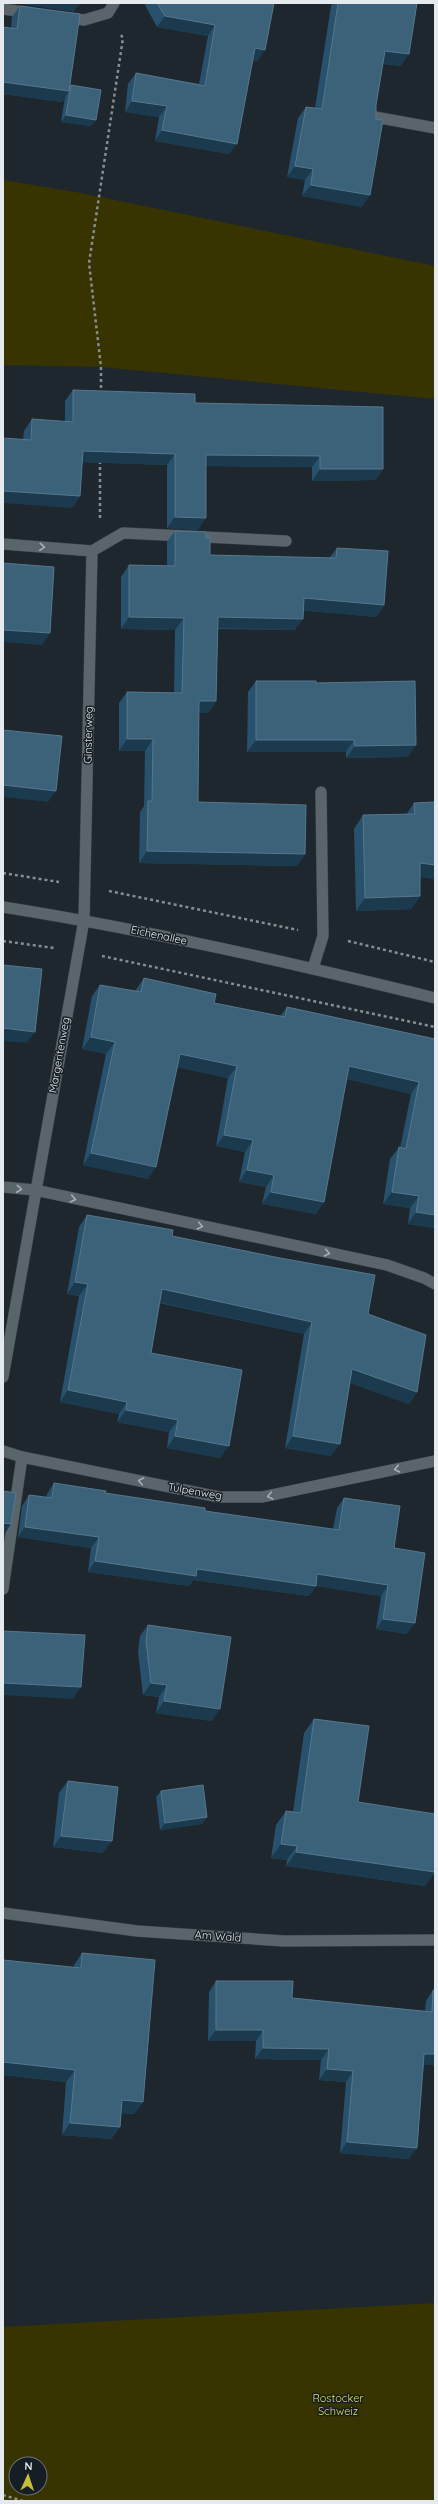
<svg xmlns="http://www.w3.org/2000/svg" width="438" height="2504" viewBox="0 0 438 2504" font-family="Quicksand,sans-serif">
  <rect width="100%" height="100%" fill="#1e272e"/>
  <g fill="#383402" fill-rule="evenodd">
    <polygon points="3,180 81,193 435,266 435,399 101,367 3,365"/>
    <path d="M435,2303V2501H3V2327ZM16,2464H40V2488H16Z"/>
  </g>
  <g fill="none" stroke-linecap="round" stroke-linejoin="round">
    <defs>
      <g id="service">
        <polyline points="375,117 435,128"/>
        <polyline points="313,968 323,936 321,792"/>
      </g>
      <g id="minor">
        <polyline points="3,9 31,13"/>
        <polyline points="66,18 84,20 108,13 114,3"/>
        <polyline points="3,544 92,551 123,533 286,541"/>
        <path d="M3,907C148,930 292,963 435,998"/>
        <polyline points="3,1187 35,1190 387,1265 424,1278 435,1284"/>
        <polyline points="3,1377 84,920 92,551"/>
        <polyline points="3,1451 22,1457 219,1497 262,1497 435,1461"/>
        <polyline points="3,1589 22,1457"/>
        <polyline points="3,1913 137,1931 284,1941 435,1940"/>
      </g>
    </defs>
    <use href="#service" stroke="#3d444a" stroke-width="12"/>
    <use href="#minor" stroke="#3d444a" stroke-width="12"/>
    <g stroke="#868e93" stroke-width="2.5" stroke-dasharray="3 3" stroke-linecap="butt">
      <polyline points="101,394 101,367 89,263 123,38 121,35"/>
      <polyline points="100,518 100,461"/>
      <polyline points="3,873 59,882"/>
      <polyline points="109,891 298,930"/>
      <polyline points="3,941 54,948"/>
      <polyline points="348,941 435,962"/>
      <polyline points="102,956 435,1027"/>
      <polyline points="3,2495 23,2501"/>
    </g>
    <use href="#service" stroke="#5a646b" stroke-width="11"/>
    <use href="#minor" stroke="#5a646b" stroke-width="11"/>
  </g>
  <g fill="#27516c">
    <polygon points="144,3 274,3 258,61 252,60 229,154 155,141 159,117 125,112 128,84 136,73 199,84 208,36 157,27"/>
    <polygon points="333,3 417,3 401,66 383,64 376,105 362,207 302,196 305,180 287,177 298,118 306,107 315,108 331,6"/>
    <polygon points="20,6 70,86 91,126 61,122 65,97 62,102 3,94 3,27 11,28 12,17"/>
    <polygon points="73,390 195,403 383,469 375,480 312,481 312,467 206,466 198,530 167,528 167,465 82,462 80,496 72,508 23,440 24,431 32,419 65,422 65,401"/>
    <polygon points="175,531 206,538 210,555 329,558 337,548 384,605 376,617 303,610 295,630 217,629 216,701 208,713 199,713 198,802 305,854 297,866 139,863 140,812 144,806 145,751 119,751 119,703 127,692 174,693 175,630 121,629 121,577 129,565 167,566 167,542"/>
    <polygon points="256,681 316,683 408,757 346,758 346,752 247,752 248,692"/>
    <polygon points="435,802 435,879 420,877 420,896 411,909 356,911 354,829 363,815 406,815 414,803"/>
    <polygon points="144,978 214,1003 280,1016 287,1007 435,1039 435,1228 408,1224 410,1208 383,1204 390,1159 399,1147 400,1148 411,1094 347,1079 316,1214 262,1204 266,1187 239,1182 245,1152 216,1146 228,1078 177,1067 148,1179 83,1165 106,1054 82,1049 92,996 100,985 135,991"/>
    <polygon points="87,1215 172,1236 368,1314 417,1392 409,1404 350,1383 331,1456 285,1448 304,1334 159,1303 151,1353 220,1458 167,1448 169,1432 117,1422 119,1414 60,1402 79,1296 67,1294 79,1227"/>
    <polygon points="54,1483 105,1493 205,1511 333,1529 337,1508 344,1498 394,1548 407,1634 376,1629 381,1596 316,1586 309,1596 193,1580 189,1586 88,1572 91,1548 18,1537 22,1506 29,1495 46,1497 47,1494"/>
    <polygon points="148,1625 212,1721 156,1713 159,1697 143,1695 138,1652 140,1636"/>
    <polygon points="314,1719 358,1802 435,1872 425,1886 286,1866 287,1860 271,1858 276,1825 286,1811 293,1812 304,1733"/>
    <polygon points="68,1781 103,1853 53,1847 59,1793"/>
    <polygon points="161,1791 207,1817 202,1824 160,1830 156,1797"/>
    <polygon points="82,1953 143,2102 134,2114 121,2113 120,2127 111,2139 62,2135 66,2082 3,2075 3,1960 74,1968 74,1965"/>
    <polygon points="216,1981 292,1998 425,2011 426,2001 433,1990 435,1990 435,2065 424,2065 409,2159 340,2153 346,2082 319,2080 321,2060 255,2059 256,2041 208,2041 209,1992"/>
  </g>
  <g fill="#1b3a4d">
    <polygon points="14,3 80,3 74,12"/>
    <polygon points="165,16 215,25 208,36 157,27"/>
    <polygon points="255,48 265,50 258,61 247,59"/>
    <polygon points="385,51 409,54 401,66 377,63"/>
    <polygon points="3,82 69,91 62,102 3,94"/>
    <polygon points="132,101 167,106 159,117 125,112"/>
    <polygon points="66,115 96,120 91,126 61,122"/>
    <polygon points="162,130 237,144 229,154 155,141"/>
    <polygon points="295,166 313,169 305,180 287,177"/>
    <polygon points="311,185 370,195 362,207 302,196"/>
    <polygon points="83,451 175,454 167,465 75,462"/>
    <polygon points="206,455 320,456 312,467 198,466"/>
    <polygon points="320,469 383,469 375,480 312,481"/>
    <polygon points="3,491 80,496 72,508 3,503"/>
    <polygon points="175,517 206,518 198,530 167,528"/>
    <polygon points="304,598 384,605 376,617 295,610"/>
    <polygon points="129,617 184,618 175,630 121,629"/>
    <polygon points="218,617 303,619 295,630 210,628"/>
    <polygon points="3,630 50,633 42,645 3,642"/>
    <polygon points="199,701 216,701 208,713 191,713"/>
    <polygon points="127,739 153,739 145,751 119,751"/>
    <polygon points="256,740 354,740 346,752 247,752"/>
    <polygon points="416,745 408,757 346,758 355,746"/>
    <polygon points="3,785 56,791 48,802 3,797"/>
    <polygon points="147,851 305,854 297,866 139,863"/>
    <polygon points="420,863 435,865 435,879 411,876"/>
    <polygon points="420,896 411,909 356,911 365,898"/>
    <polygon points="3,1028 35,1032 27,1043 3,1041"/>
    <polygon points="91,1037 115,1042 106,1054 82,1049"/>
    <polygon points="180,1054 237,1066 228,1078 172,1066"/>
    <polygon points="349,1066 419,1082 411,1094 341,1078"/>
    <polygon points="224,1135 253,1140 245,1152 216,1146"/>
    <polygon points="91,1153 156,1167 148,1179 83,1165"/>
    <polygon points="247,1170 274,1175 266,1187 239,1182"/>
    <polygon points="271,1192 324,1202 316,1214 262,1204"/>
    <polygon points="392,1192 419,1196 410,1208 383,1204"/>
    <polygon points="416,1212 435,1215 435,1228 408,1224"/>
    <polygon points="75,1282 88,1284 79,1296 67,1294"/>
    <polygon points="162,1289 312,1322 304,1334 153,1301"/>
    <polygon points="352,1369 417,1392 409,1404 344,1381"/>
    <polygon points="68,1390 127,1402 119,1414 60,1402"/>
    <polygon points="126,1410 178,1420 169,1432 117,1422"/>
    <polygon points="175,1436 229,1446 220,1458 167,1448"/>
    <polygon points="293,1436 340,1444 331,1456 285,1448"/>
    <polygon points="3,1523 11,1524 4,1535 3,1535"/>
    <polygon points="25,1527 99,1537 91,1548 18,1537"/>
    <polygon points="95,1561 197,1569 317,1574 388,1585 381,1596 316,1586 309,1596 193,1580 189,1586 88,1572"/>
    <polygon points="383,1619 415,1623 407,1634 376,1629"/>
    <polygon points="3,1683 81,1687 73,1699 3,1695"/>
    <polygon points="151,1683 167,1685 159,1697 143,1695"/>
    <polygon points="164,1701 220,1709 212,1721 156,1713"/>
    <polygon points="207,1817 202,1824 160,1830 165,1823"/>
    <polygon points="61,1836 112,1841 103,1853 53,1847"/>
    <polygon points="281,1844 297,1846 287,1860 271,1858"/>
    <polygon points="296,1852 435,1872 425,1886 286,1866"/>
    <polygon points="216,2030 263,2030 256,2041 208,2041"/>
    <polygon points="263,2048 329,2049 321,2060 255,2059"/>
    <polygon points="424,2054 435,2054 435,2065 417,2065"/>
    <polygon points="3,2062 75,2070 66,2082 3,2075"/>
    <polygon points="327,2069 353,2071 346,2082 319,2080"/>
    <polygon points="122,2100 143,2102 134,2114 113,2112"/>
    <polygon points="70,2123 120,2127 111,2139 62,2135"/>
    <polygon points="347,2142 417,2148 409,2159 340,2153"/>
  </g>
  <g fill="#3c627a" stroke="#56778c">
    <polygon points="157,3 274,3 265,50 255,48 237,144 162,130 167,106 132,101 136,73 205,86 215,25 165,16"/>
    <polygon points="338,3 417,3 409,54 385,51 376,105 376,119 383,120 370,195 311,185 313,169 295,166 306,107 322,109"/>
    <polygon points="20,6 80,14 69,91 3,82 3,27 17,29"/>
    <polygon points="71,85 101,90 96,120 66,115"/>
    <polygon points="73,390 195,394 195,403 383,407 383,469 320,469 320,456 206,455 206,518 175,517 175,454 83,451 80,496 3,491 3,438 31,440 32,419 73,422"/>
    <polygon points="175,531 206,532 206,538 210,538 210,555 336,558 337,548 388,551 384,605 304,598 303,619 218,617 216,701 199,701 198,802 306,805 305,854 147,851 148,801 152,801 153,739 127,739 127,692 182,693 184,618 129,617 129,565 175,566"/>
    <polygon points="3,563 54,567 50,633 3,630"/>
    <polygon points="256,681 316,681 316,683 415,681 416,745 355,746 354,740 256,740"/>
    <polygon points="3,730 62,736 56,791 3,785"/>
    <polygon points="435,802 435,865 420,863 420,896 365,898 363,815 415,814 414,803"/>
    <polygon points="3,965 42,969 35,1032 3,1028"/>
    <polygon points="144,978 216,994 214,1003 285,1017 287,1007 435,1039 435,1215 416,1212 419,1196 392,1192 399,1147 406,1149 419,1082 349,1066 324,1202 271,1192 274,1175 247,1170 253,1140 224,1135 237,1066 180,1054 156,1167 91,1153 115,1042 91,1037 100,985 141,992"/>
    <polygon points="87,1215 173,1230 172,1236 280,1258 375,1275 368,1314 426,1335 417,1392 352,1369 340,1444 293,1436 312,1322 162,1289 151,1353 242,1370 229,1446 175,1436 178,1420 126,1410 127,1402 68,1390 88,1284 75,1282"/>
    <polygon points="54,1483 106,1491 105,1493 205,1508 205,1511 339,1530 344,1498 400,1506 394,1548 425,1553 415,1623 383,1619 388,1585 317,1574 316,1586 197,1569 196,1576 95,1561 99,1537 25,1527 29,1495 52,1498"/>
    <polygon points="3,1491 16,1493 11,1524 3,1523 3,1526"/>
    <polygon points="148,1625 231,1637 220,1709 164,1701 167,1685 151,1683 146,1641"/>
    <polygon points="3,1631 85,1635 81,1687 3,1683"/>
    <polygon points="314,1719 369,1726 358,1802 435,1814 435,1872 296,1852 297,1846 281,1844 286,1811 301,1813"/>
    <polygon points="68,1781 118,1787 112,1841 61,1836"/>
    <polygon points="203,1785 207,1817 165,1823 161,1791"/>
    <polygon points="82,1953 155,1960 143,2102 122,2100 120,2127 70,2123 75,2070 3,2062 3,1960 81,1968"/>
    <polygon points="216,1981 293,1981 292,1998 432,2012 433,1990 435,1990 435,2054 424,2054 417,2148 347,2142 353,2071 327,2069 329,2049 263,2048 263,2030 216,2030"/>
  </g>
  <defs><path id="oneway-chevron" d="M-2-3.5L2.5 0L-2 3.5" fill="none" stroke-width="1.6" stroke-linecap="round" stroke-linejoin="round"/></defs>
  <g stroke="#a6aeb3">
    <use href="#oneway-chevron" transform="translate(42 547) rotate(4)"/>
    <use href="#oneway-chevron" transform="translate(19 1189) rotate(6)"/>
    <use href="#oneway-chevron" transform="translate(73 1199) rotate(12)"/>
    <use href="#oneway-chevron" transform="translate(200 1226) rotate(12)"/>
    <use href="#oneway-chevron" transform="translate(327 1253) rotate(12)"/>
    <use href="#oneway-chevron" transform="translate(397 1469) rotate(168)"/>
    <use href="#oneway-chevron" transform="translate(141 1481) rotate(-169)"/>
    <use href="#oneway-chevron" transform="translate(270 1496) rotate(168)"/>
  </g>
  <g text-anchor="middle" stroke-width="3" stroke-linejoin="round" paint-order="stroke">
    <g font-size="11" fill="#e4eaee" stroke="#151e24">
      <text transform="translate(88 735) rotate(-89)" y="4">Ginsterweg</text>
      <text transform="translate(159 935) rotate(12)" y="4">Eichenallee</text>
      <text transform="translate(59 1055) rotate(-80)" y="4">Margeritenweg</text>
      <text transform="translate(195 1491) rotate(10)" y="4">Tulpenweg</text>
      <text transform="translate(218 1936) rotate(4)" y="4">Am Wald</text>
    </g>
    <g font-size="11" fill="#e7dd61" stroke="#151e24">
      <text x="338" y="2402">Rostocker<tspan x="338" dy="13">Schweiz</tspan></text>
    </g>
  </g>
  <rect width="438" height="2504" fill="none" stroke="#e4eaee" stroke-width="8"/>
  <g transform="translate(28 2476) rotate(3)"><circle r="19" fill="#151e24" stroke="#687075"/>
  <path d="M0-3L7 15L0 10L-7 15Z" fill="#c6bc3c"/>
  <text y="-6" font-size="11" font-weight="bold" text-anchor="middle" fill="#e4eaee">N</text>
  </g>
</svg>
